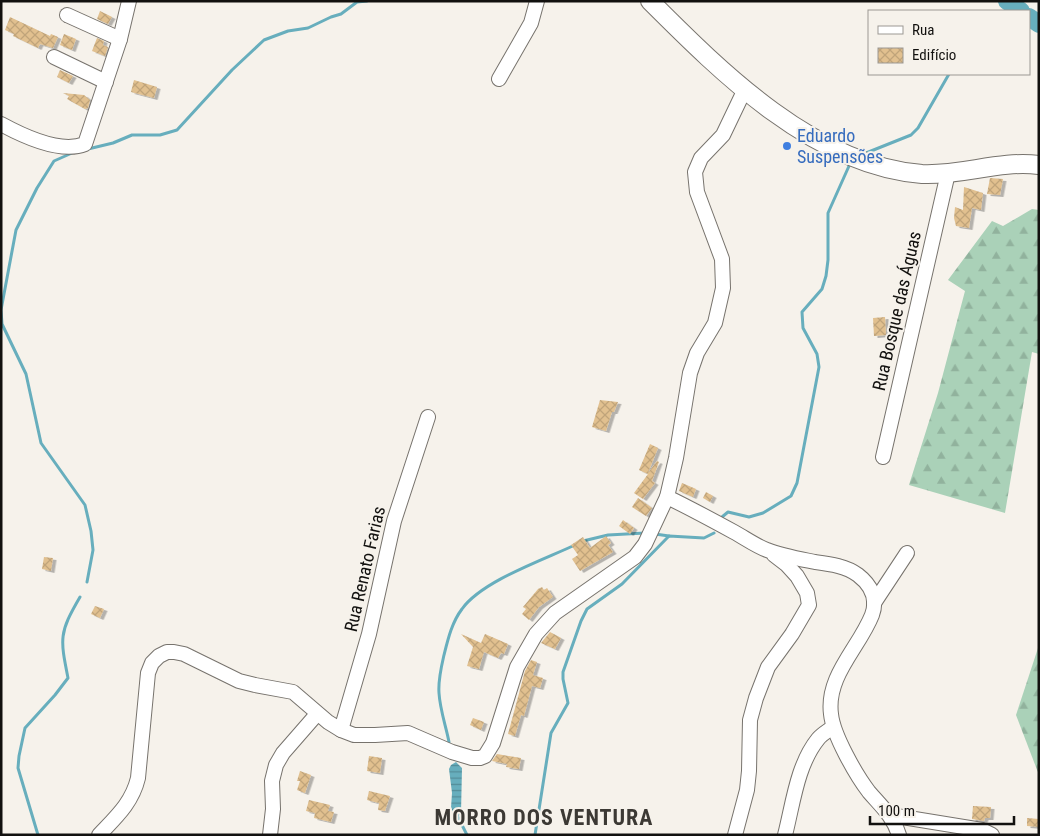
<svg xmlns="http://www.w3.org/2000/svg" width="1040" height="836" viewBox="0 0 1040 836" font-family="'Roboto Condensed',sans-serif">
  <defs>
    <pattern id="forest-firs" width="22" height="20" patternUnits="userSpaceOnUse" patternTransform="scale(1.25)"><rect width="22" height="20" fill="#aad1b8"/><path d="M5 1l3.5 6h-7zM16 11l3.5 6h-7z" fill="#91b29d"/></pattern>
    <pattern id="water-rules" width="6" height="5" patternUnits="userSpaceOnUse" patternTransform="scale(1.25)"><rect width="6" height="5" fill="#67aebd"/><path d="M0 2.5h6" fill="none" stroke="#538c98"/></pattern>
    <pattern id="building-cross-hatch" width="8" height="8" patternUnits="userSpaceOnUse" patternTransform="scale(1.25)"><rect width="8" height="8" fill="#e1c08f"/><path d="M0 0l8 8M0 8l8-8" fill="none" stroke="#c0a47a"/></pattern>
    <filter id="shadow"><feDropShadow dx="3.5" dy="2" stdDeviation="0" flood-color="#0004"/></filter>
  </defs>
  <rect width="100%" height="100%" fill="#f6f2eb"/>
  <g fill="url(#forest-firs)">
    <polygon points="1032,209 1039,210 1039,354 1032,352 1005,513 909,485 938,393 965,291 948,280 992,221 1003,226"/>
    <polygon points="1039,645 1039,775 1016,715"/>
  </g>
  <polygon fill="url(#water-rules)" points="456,762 462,768 461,813 458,817 455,818 451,808 452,793 449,769 451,765"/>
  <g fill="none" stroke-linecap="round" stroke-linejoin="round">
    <g stroke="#67aebd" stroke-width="3">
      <polyline points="1029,24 1035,22"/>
      <polyline points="88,149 113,143 132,135 160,135 177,130 232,70 264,40 288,31 308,28 331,17 341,14 357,2 367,1"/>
      <polyline points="72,153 54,161 37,188 16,230 1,310 2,324 26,374 41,443 85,505 91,531 93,550 87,582"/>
      <polyline points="866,153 911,135 918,128 949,74"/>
      <polyline points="722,517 728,512 749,517 763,513 791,496 797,483 819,367 817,354 803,328 802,312 822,289 826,276 828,260 828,213 849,166"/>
      <polyline points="655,534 669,536"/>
      <polyline points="583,541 608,535 645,533"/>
      <path d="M449,742C446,726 440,710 439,693C438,680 441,668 444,655C448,639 452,622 462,609C482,581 543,560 575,545"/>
      <polyline points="458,817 467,835"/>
      <path d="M38,835L18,768L19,756L25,728L55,695L68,678C60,638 59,633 80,597"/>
      <polyline points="535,835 551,733 568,703 563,679 563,672 581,621 587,609 622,584 669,536 704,538 714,533"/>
    </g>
    <g stroke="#67aebd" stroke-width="18">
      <polyline points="1007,1 1021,11"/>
      <polyline points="1029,17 1039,24"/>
    </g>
  </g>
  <g fill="url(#building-cross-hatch)" filter="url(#shadow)">
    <polygon points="100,11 112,17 108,24 97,19"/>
    <polygon points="10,17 50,36 51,34 58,37 53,48 40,44 38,48 13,36 14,34 5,30"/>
    <polygon points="64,34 76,39 72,50 60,45"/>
    <polygon points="97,38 104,41 103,45 108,47 105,56 92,51"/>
    <polygon points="60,70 73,76 69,83 57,77"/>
    <polygon points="134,80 157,87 154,98 131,92"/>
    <polygon points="63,93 84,95 90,100 88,108 85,109 67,99 69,96"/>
    <polygon points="990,178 1003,179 1000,195 987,194"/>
    <polygon points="964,187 983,193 981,210 972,208 969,228 956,226 954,218 955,207 963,210"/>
    <polygon points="885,317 886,335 874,336 873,318"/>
    <polygon points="600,400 618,402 614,412 612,412 606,431 592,427"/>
    <polygon points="650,444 658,448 648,473 657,461 659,462 652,481 655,483 643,499 634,493 648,474 639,470"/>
    <polygon points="682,483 696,489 693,497 679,491"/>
    <polygon points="706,492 713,496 710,502 703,498"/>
    <polygon points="638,498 652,508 646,516 632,507"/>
    <polygon points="623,520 634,528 630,534 619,526"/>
    <polygon points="606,536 611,543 608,545 613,552 580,571 572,559 578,555 571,545 583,537 590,548"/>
    <polygon points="44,557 53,558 51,571 42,569"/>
    <polygon points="542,587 544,590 547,588 553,597 539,607 529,620 522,614 526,609 523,607 538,589"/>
    <polygon points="95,606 104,609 100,618 91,614"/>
    <polygon points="550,632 561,638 555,649 541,643"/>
    <polygon points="461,634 481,643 485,634 508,644 504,654 501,653 498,658 484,652 479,669 467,666 473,647"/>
    <polygon points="531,660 537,662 533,675 543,678 540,688 532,686 524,716 521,715 515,736 508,734 525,671"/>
    <polygon points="473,718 484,722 481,730 470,725"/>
    <polygon points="497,754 521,758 519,769 506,767 507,764 492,761"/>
    <polygon points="369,756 382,758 380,773 367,771"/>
    <polygon points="300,771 311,775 305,793 297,790 300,781 297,781"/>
    <polygon points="369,791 390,796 385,811 378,810 379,803 367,800"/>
    <polygon points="309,800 330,805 328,811 334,812 331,822 314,818 315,813 306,811"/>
    <polygon points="973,806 991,807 990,818 985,818 984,821 972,819"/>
    <polygon points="1027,818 1039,819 1039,827 1027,826"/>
  </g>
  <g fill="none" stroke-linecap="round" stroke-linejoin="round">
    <defs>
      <g id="minor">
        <polyline points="67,15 120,39"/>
        <polyline points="54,57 106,82"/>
        <polyline points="499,79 531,23 537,1"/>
        <path d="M1,124C23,136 60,154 85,144L120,39L129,1"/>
        <polyline points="883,457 948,173"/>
        <path d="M667,497C690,508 712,520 734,532C745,538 756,546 767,550C782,556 800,559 815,562C830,564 846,566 858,575C871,585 878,599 872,615C859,648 826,676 831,714C833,735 856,775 869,792C881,806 893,816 899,835"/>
        <polyline points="874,603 907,553"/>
        <polyline points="341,730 369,634 394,521 428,417"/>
        <polyline points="890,815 982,830 992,835"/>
        <path d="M99,835C116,817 132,803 138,778L148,673L152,663L159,656L167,652H174L184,654L239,681L255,685L293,692L328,722L341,730L354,735H375L408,733L452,752L472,758H480L485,756L493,743L517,667L536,634L555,613L635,557L645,544L667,497L676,458L690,373L697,353L715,323L723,288L722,259L697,192L695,172L701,158L723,135L745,89"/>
        <polyline points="270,835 273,809 272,781 276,765 283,753 317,714"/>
        <polyline points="735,835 747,790 749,771 750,720 756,698 768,667 792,634 809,605 807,593 797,576 787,565 774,555"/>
        <path d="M785,835C793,804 797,765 818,739C822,734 828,731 833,727"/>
      </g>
      <path id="major" d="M650,1C722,73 815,166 922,174C962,176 999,160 1039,165"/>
    </defs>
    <use href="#minor" stroke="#77736d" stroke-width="16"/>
    <use href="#major" stroke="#77736d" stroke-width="20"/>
    <use href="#minor" stroke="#fff" stroke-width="14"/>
    <use href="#major" stroke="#fff" stroke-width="18"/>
  </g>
  <circle fill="#3f7fe0" stroke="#f6f2eb" stroke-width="2" cx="787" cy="146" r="5"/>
  <g text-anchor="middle" stroke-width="4" stroke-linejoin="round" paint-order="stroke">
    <g font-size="18" fill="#366cbe" stroke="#f6f2eb" text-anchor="start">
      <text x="797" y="142">Eduardo<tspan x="797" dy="21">Suspensões</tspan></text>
    </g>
    <g font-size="18" fill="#12110f" stroke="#f6f2eb">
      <text transform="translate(897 311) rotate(-77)" y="6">Rua Bosque das Águas</text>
      <text transform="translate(365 569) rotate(-77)" y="6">Rua Renato Farias</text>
    </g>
    <g font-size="22" font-weight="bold" letter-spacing="1" fill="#3c3934" stroke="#f6f2eb">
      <text x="544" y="825">MORRO DOS VENTURA</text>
    </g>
  </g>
  <rect width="1040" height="836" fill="none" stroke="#12110f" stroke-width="5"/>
  <rect x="868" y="10" width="162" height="65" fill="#f6f2eb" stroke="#9b9893"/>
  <rect x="878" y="26" width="25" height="8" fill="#ffffff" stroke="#9b9893"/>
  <text x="912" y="35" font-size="15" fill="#12110f">Rua</text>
  <rect x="878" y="48" width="25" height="15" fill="url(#building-cross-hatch)" stroke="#9b9893"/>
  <text x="912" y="60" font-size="15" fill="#12110f">Edifício</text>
  <path d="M870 816v8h144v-8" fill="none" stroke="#12110f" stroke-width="2.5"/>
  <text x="878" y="816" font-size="15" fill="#12110f" stroke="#f6f2eb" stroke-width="4" paint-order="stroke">100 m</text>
</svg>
